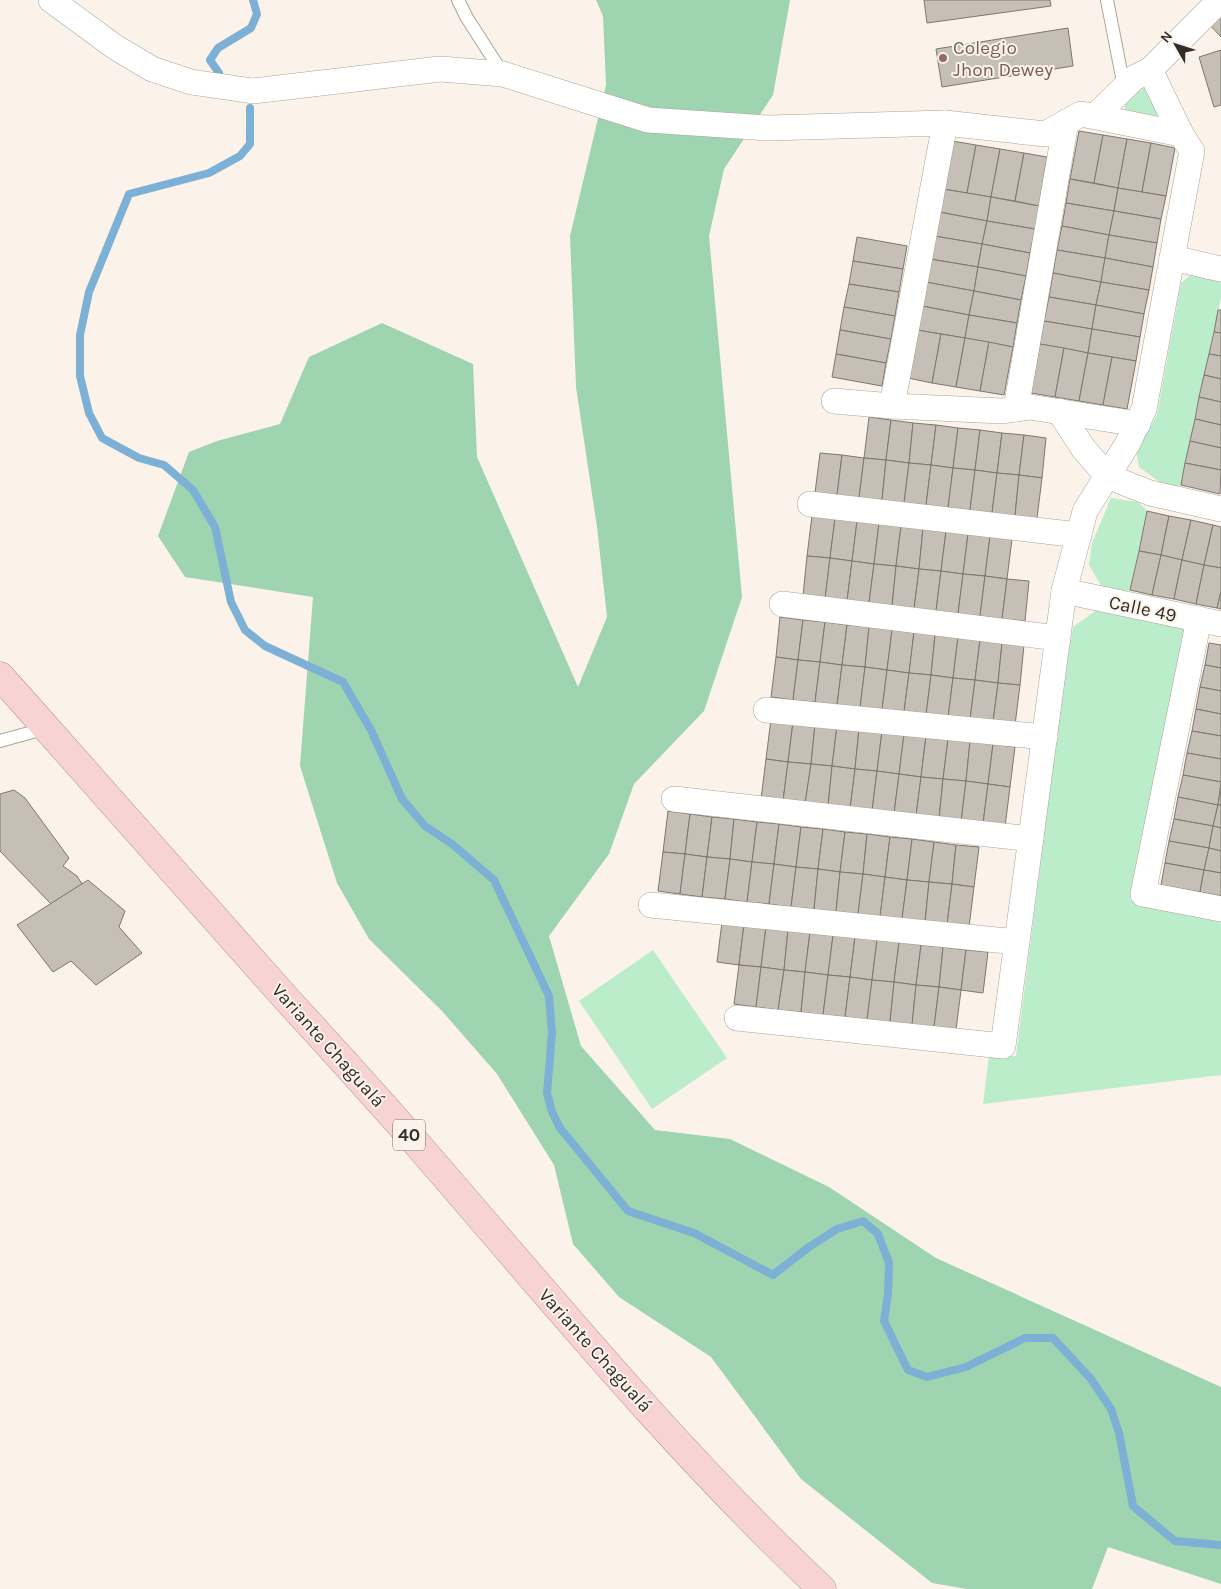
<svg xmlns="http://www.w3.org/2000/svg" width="1221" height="1589" viewBox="0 0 1221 1589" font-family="Karla,sans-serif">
  <rect width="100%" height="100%" fill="#fbf3ea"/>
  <g fill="#bbedcb">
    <polygon points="1145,82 1161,110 1157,116 1125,111 1124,100"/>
    <polygon points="1190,275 1221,279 1221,298 1181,485 1177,489 1164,485 1139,467 1136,451 1157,415 1181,283"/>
    <polygon points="1111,498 1138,502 1147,511 1130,590 1120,593 1103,589 1089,565 1092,543"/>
    <polygon points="1098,609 1186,630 1130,900 1221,918 1221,1075 983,1104 989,1055 1016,1056 1065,670 1073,627"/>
    <polygon points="653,950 727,1058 652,1109 579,1001"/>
  </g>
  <polygon fill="#9ed4b0" points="596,0 790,0 773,95 724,169 709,236 742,597 704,711 634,784 609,854 549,936 581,1046 655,1130 730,1139 829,1187 936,1258 1221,1387 1221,1584 1108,1547 1092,1589 967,1589 932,1583 801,1479 711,1357 619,1297 573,1244 554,1165 497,1074 442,1011 369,939 337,883 300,766 313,597 185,577 158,536 189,452 217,441 280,424 309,357 382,323 473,364 477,457 578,687 607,617 597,527 576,387 570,236 606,85 603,16"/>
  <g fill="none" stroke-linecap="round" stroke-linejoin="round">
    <g stroke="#7cb0d4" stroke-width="8">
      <polyline points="219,73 210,60 218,48 251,28 257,14 253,0"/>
      <polyline points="250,108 250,144 240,156 209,173 129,194 89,292 80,335 80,376 89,413 102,438 139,458 164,465 193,490 215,527 231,602 245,630 265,646 343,682 371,730 402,799 425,826 452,844 494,880 549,996 552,1033 547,1093 552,1112 560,1128 628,1211 694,1233 773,1275 809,1247 837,1229 863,1221 878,1234 889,1263 888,1294 884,1321 908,1370 927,1377 966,1367 1025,1338 1053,1338 1091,1379 1111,1409 1119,1433 1133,1506 1175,1541 1221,1545"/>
    </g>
  </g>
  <g fill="#c6bfb6" stroke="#7e776f">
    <polygon points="924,0 1050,0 1051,6 927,23"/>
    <polygon points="1221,12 1221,37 1208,23"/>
    <polygon points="1068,28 1073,66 942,87 936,49"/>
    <polygon points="1221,50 1221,105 1214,107 1199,57"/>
    <polygon points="1079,131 1103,135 1094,183 1070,179"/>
    <polygon points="1103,135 1127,139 1118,188 1094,183"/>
    <polygon points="1127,139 1151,143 1142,192 1118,188"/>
    <polygon points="952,141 976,145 967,193 943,189"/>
    <polygon points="1151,143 1175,148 1166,196 1142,192"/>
    <polygon points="976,145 1000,149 991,197 967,193"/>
    <polygon points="1000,149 1024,153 1015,201 991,197"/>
    <polygon points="1024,153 1047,157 1039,206 1015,201"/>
    <polygon points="1070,179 1118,188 1114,211 1066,203"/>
    <polygon points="1118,188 1166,196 1161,219 1114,211"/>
    <polygon points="943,189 991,197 987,221 939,212"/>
    <polygon points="991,197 1039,206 1035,229 987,221"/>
    <polygon points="1066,203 1114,211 1109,235 1062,226"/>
    <polygon points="1114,211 1161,219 1157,243 1109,235"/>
    <polygon points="939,212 987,221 982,244 934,236"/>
    <polygon points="987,221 1035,229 1030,253 982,244"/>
    <polygon points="1062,226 1109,235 1105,258 1057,250"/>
    <polygon points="1109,235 1157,243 1153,267 1105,258"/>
    <polygon points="934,236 982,244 978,267 930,259"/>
    <polygon points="857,237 907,246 903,269 853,261"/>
    <polygon points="982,244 1030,253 1026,276 978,267"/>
    <polygon points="1057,250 1105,258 1101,282 1053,273"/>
    <polygon points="1105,258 1153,267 1149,290 1101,282"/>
    <polygon points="930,259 978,267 974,291 926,282"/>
    <polygon points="853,261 903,269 899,292 849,284"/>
    <polygon points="978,267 1026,276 1021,300 974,291"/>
    <polygon points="1053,273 1101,282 1096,305 1049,297"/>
    <polygon points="926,282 974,291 969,315 922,306"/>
    <polygon points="1101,282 1149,290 1144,314 1096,305"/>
    <polygon points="849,284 899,292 895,316 844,307"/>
    <polygon points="974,291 1021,300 1017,323 969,315"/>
    <polygon points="1049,297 1096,305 1092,329 1044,321"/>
    <polygon points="1096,305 1144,314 1140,337 1092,329"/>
    <polygon points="922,306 969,315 965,338 917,330"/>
    <polygon points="844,307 895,316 891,339 840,330"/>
    <polygon points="1218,310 1221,310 1221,333 1214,332"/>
    <polygon points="969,315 1017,323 1013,347 965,338"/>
    <polygon points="1044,321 1092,329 1088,353 1040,344"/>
    <polygon points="1092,329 1140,337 1136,361 1088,353"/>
    <polygon points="840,330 891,339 886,363 836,354"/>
    <polygon points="917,330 941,334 932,383 908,378"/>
    <polygon points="1214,332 1221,333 1221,356 1209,354"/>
    <polygon points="941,334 965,338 956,387 932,383"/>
    <polygon points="965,338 989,342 980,391 956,387"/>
    <polygon points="989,342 1013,347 1004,395 980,391"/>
    <polygon points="1040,344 1064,348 1055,397 1031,393"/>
    <polygon points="1064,348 1088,353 1079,401 1055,397"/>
    <polygon points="1088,353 1112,357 1103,405 1079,401"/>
    <polygon points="836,354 886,363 882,386 832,377"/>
    <polygon points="1209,354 1221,356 1221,379 1204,375"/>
    <polygon points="1112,357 1136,361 1127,409 1103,405"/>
    <polygon points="1204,375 1221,379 1221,402 1199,397"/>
    <polygon points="1199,397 1221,402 1221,425 1195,419"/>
    <polygon points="869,417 891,420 886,460 864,458"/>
    <polygon points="1195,419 1221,425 1221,448 1190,441"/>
    <polygon points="891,420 913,423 909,463 886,460"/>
    <polygon points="913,423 936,425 931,465 909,463"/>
    <polygon points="936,425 958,428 953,468 931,465"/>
    <polygon points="958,428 980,430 975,470 953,468"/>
    <polygon points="980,430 1002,433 997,473 975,470"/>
    <polygon points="1002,433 1024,435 1019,475 997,473"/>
    <polygon points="1024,435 1046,438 1042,478 1019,475"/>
    <polygon points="1190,441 1221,448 1221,470 1185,463"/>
    <polygon points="820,453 842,455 837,495 815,493"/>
    <polygon points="842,455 864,458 859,498 837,495"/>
    <polygon points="864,458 886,460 882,500 859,498"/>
    <polygon points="886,460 909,463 904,503 882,500"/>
    <polygon points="909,463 931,465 926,505 904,503"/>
    <polygon points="1185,463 1221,470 1220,494 1181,485"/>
    <polygon points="931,465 953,468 948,508 926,505"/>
    <polygon points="953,468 975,470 970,510 948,508"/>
    <polygon points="975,470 997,473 992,513 970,510"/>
    <polygon points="997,473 1019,475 1015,516 992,513"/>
    <polygon points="1019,475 1042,478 1037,518 1015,516"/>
    <polygon points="1147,511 1169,516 1161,555 1139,551"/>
    <polygon points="812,516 835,518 830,558 807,556"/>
    <polygon points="1169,516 1191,520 1182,560 1161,555"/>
    <polygon points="835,518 857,521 852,561 830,558"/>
    <polygon points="1191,520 1213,525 1204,565 1182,560"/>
    <polygon points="857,521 879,523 874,564 852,561"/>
    <polygon points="879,523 901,526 896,566 874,564"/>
    <polygon points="1213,525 1221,527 1221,568 1204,565"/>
    <polygon points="901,526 923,528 919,569 896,566"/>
    <polygon points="923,528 946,531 941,571 919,569"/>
    <polygon points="946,531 968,534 963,574 941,571"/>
    <polygon points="968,534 990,536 985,576 963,574"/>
    <polygon points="990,536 1012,539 1007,579 985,576"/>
    <polygon points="1139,551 1161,555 1152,595 1130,590"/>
    <polygon points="1161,555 1182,560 1174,599 1152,595"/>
    <polygon points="807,556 830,558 825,599 803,596"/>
    <polygon points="830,558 852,561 847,601 825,599"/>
    <polygon points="1182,560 1204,565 1196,604 1174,599"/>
    <polygon points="852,561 874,564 869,603 847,601"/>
    <polygon points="874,564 896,566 892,606 869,603"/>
    <polygon points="1204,565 1221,568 1221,592 1217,608 1196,604"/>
    <polygon points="896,566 919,569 914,609 892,606"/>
    <polygon points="919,569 941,571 936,611 914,609"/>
    <polygon points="941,571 963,574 958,614 936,611"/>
    <polygon points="963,574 985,576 980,616 958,614"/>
    <polygon points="985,576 1007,579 1002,619 980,616"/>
    <polygon points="1007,579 1029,581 1025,621 1002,619"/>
    <polygon points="1221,592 1221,609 1217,608"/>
    <polygon points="780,617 803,620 798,660 776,657"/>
    <polygon points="803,620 825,622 820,662 798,660"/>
    <polygon points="825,622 847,625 842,665 820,662"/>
    <polygon points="847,625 869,627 865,667 842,665"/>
    <polygon points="869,627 892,630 887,670 865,667"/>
    <polygon points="892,630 914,632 909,673 887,670"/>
    <polygon points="914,632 935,635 931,675 909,673"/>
    <polygon points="935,635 958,637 953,678 931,675"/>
    <polygon points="958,637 980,640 975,680 953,678"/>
    <polygon points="980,640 1002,643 998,683 975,680"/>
    <polygon points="1002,643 1024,645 1020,685 998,683"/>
    <polygon points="1209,643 1221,645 1221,668 1205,665"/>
    <polygon points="776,657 798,660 793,700 771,697"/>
    <polygon points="798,660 820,662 815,702 793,700"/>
    <polygon points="820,662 842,665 837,705 815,702"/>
    <polygon points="842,665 865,667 860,708 837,705"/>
    <polygon points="1205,665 1221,668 1221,691 1200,687"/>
    <polygon points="865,667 887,670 882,710 860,708"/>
    <polygon points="887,670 909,673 904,712 882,710"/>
    <polygon points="909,673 931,675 926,715 904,712"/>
    <polygon points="931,675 953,678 948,718 926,715"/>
    <polygon points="953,678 975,680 970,720 948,718"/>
    <polygon points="975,680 998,683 993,722 970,720"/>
    <polygon points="998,683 1020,685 1015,725 993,722"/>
    <polygon points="1200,687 1221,691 1221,714 1196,709"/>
    <polygon points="1196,709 1221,714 1221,736 1192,731"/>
    <polygon points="771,719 793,722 788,762 766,759"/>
    <polygon points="793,722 815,724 811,764 788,762"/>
    <polygon points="815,724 837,726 832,766 811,764"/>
    <polygon points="837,726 859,729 855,769 832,766"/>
    <polygon points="859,729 882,731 877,771 855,769"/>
    <polygon points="882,731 904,734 899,774 877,771"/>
    <polygon points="1192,731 1221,736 1221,759 1187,753"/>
    <polygon points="904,734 926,736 921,777 899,774"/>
    <polygon points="926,736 948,739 943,779 921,777"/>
    <polygon points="948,739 970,741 966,781 943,779"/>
    <polygon points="970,741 993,744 988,784 966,781"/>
    <polygon points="993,744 1015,747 1010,787 988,784"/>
    <polygon points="1187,753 1221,759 1221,782 1183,775"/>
    <polygon points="766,759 788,762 783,801 761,799"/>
    <polygon points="788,762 811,764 805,804 783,801"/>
    <polygon points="811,764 832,766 828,806 805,804"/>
    <polygon points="832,766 855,769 850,809 828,806"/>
    <polygon points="855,769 877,771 872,811 850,809"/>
    <polygon points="877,771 899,774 894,814 872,811"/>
    <polygon points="899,774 921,777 916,816 894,814"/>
    <polygon points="1183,775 1221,782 1218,805 1178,797"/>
    <polygon points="921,777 943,779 939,819 916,816"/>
    <polygon points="943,779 966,781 961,822 939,819"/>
    <polygon points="966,781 988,784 983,824 961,822"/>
    <polygon points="988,784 1010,787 1005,827 983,824"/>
    <polygon points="1221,788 1221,805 1218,805"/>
    <polygon points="14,790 25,798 69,858 63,866 77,876 82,884 51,904 0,851 0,794"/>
    <polygon points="1178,797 1218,805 1213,826 1174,819"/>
    <polygon points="1218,805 1221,805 1221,828 1213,826"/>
    <polygon points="668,811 690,814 685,854 663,852"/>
    <polygon points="690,814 712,817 707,857 685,854"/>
    <polygon points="712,817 734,819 730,859 707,857"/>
    <polygon points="734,819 757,822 752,862 730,859"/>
    <polygon points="1174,819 1213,826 1209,848 1169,841"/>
    <polygon points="757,822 779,824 774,864 752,862"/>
    <polygon points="779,824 801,827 796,867 774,864"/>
    <polygon points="1213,826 1221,828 1221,851 1209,848"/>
    <polygon points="801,827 823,829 818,869 796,867"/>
    <polygon points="823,829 845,832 840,872 818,869"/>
    <polygon points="845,832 867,834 863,874 840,872"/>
    <polygon points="867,834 890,837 885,877 863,874"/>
    <polygon points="890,837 912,839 907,880 885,877"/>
    <polygon points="912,839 934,842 929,882 907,880"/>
    <polygon points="1169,841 1209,848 1204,870 1165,863"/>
    <polygon points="934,842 956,845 952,884 929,882"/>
    <polygon points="956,845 979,847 974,887 952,884"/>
    <polygon points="1209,848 1221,851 1221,873 1204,870"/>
    <polygon points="663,852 685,854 680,894 658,891"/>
    <polygon points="685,854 707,857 702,897 680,894"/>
    <polygon points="707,857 730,859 725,899 702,897"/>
    <polygon points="730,859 752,862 747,902 725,899"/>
    <polygon points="752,862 774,864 769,904 747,902"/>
    <polygon points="1165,863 1204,870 1200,892 1161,885"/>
    <polygon points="774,864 796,867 791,907 769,904"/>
    <polygon points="796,867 818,869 814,909 791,907"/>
    <polygon points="818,869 840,872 836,912 814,909"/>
    <polygon points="1204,870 1221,873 1221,896 1200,892"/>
    <polygon points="840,872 863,874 858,914 836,912"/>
    <polygon points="863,874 885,877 880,917 858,914"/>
    <polygon points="885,877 907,880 902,919 880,917"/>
    <polygon points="88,880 125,911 119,927 142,953 96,985 71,961 53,972 17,925"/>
    <polygon points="907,880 929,882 925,922 902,919"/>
    <polygon points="929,882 952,884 947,925 925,922"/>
    <polygon points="952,884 974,887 969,927 947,925"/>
    <polygon points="722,922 744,924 739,965 717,962"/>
    <polygon points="744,924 766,927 761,967 739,965"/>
    <polygon points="766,927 788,929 784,970 761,967"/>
    <polygon points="788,929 810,932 805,972 784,970"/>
    <polygon points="810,932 833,935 828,975 805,972"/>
    <polygon points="833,935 855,937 850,977 828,975"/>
    <polygon points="855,937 877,940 872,980 850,977"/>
    <polygon points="877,940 899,942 894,982 872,980"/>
    <polygon points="899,942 921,945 916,985 894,982"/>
    <polygon points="921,945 943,947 939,987 916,985"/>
    <polygon points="943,947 966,950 961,990 939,987"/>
    <polygon points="966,950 988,952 983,993 961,990"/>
    <polygon points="739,965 761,967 756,1007 734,1004"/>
    <polygon points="761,967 784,970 778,1010 756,1007"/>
    <polygon points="784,970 805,972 801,1012 778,1010"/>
    <polygon points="805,972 828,975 823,1015 801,1012"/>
    <polygon points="828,975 850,977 845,1017 823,1015"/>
    <polygon points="850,977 872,980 867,1020 845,1017"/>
    <polygon points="872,980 894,982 890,1022 867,1020"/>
    <polygon points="894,982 916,985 912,1025 890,1022"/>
    <polygon points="916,985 939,987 934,1027 912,1025"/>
    <polygon points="939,987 961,990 956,1030 934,1027"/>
  </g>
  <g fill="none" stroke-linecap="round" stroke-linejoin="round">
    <defs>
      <g id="service">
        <polyline points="458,0 467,18 503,74"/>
        <polyline points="1107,0 1124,87"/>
        <polyline points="0,741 47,728"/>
      </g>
      <g id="minor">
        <polyline points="51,0 115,47 152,69 191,82 253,91 440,69 503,74 648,120 769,128 945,123 1045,134 1081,114 1181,134"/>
        <polyline points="1095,116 1134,78 1150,70 1220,0"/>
        <polyline points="1172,258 1221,269"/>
        <polyline points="834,401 892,406 1002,411 1030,407 1138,424"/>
        <polyline points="892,406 945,123"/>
        <polyline points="1016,409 1066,122"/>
        <polyline points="1059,411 1083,448 1107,476 1150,493 1221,509"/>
        <polyline points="810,504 1079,535"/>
        <polyline points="1064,591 1221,624"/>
        <polyline points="782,604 1058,638"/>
        <polyline points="1199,619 1143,894 1221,909"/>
        <polyline points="766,710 1045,737"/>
        <polyline points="674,799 1031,839"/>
        <polyline points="651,905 1017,942"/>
        <polyline points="737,1018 1003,1046 1064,591 1085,511 1128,443 1144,409 1192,151 1181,134 1150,70"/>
      </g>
      <path id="trunk" d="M0,676C95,782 189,889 283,995C326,1042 369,1089 411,1137C544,1290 674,1450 822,1589"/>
    </defs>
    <use href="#service" stroke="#aba49b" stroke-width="14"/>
    <use href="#minor" stroke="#aba49b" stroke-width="26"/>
    <use href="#trunk" stroke="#b29291" stroke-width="29"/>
    <use href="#service" stroke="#fff" stroke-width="12"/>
    <use href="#minor" stroke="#fff" stroke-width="25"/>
    <use href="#trunk" stroke="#f8d3d4" stroke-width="28"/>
  </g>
  <circle fill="#8d6e63" stroke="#fbf3ea" stroke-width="2" cx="943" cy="58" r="5"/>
  <g text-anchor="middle" stroke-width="4" stroke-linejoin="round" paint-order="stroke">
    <rect fill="#fbf3ea" stroke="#6e6964" stroke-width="1" x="393" y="1119.5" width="32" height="31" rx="4"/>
    <g font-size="18" font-weight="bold" fill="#312e2a">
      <text x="409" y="1141">40</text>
    </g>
    <g font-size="19" fill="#785e54" stroke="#fbf3ea" text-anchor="start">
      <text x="953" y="54">Colegio<tspan x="953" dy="22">Jhon Dewey</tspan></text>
    </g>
    <g font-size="19" fill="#312e2a" stroke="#fbf3ea">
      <text transform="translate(1143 608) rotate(12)" y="7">Calle 49</text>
      <text transform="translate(329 1045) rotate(48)" y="7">Variante Chagualá</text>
      <text transform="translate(596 1350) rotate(48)" y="7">Variante Chagualá</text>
    </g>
  </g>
  <g transform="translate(1176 45) rotate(309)" stroke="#fbf3ea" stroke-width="4" paint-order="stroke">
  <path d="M0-4L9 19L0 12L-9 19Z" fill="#312e2a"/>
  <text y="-8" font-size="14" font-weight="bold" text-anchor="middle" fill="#312e2a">N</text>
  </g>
</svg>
